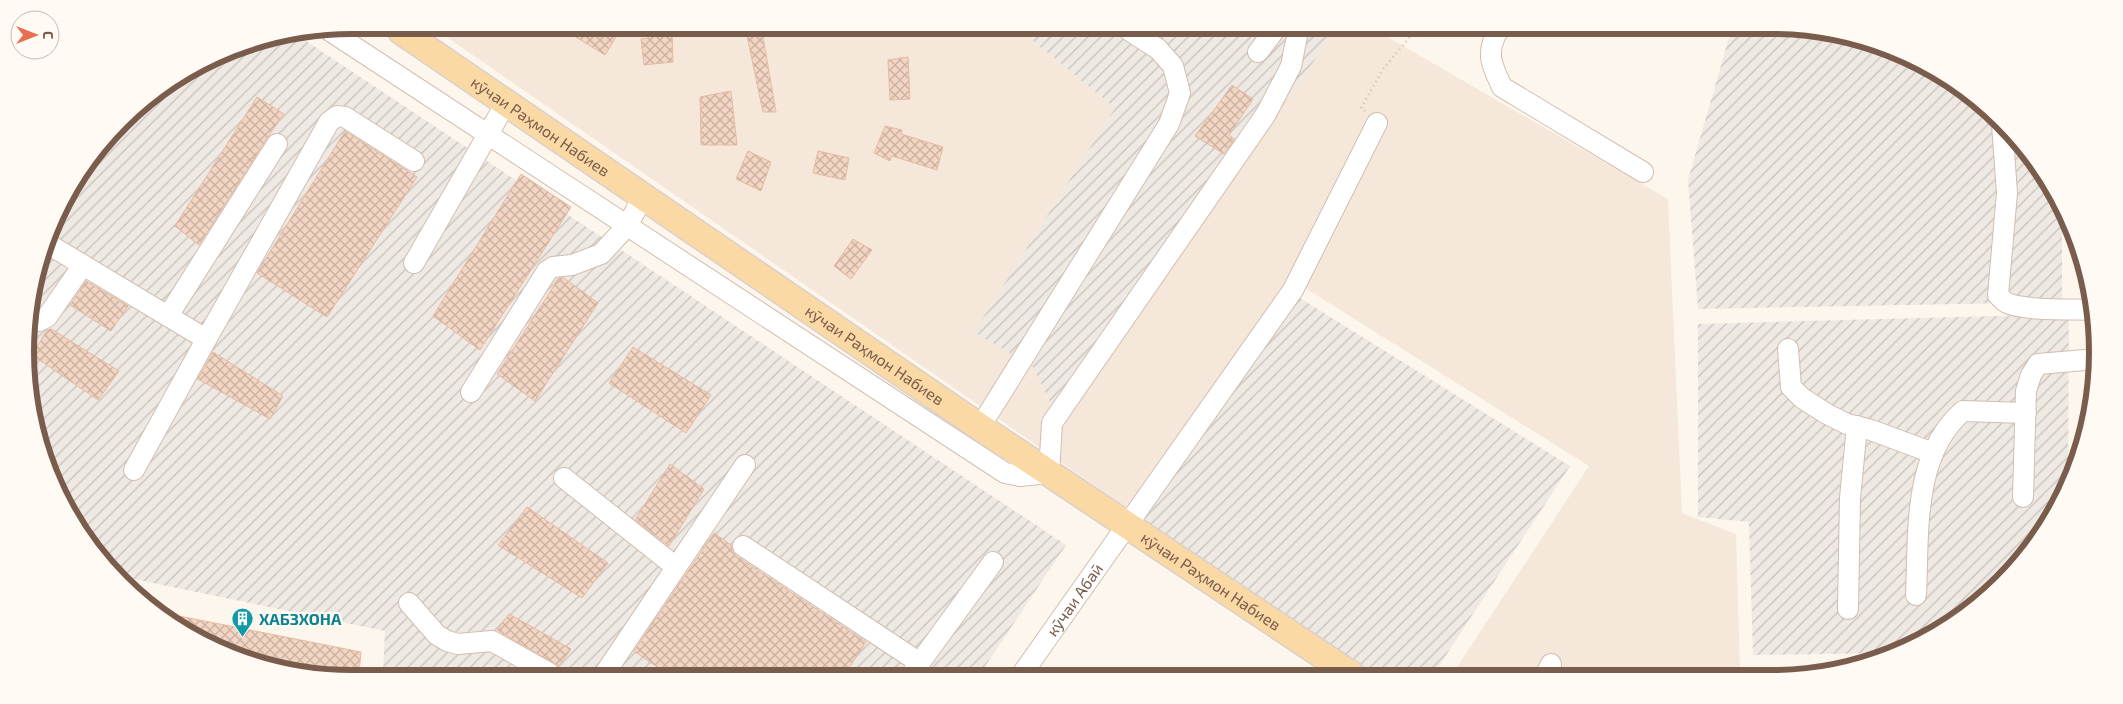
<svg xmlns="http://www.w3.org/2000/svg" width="2123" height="704" viewBox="0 0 2123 704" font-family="'Exo 2',sans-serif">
  <defs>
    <pattern id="industrial-furrows" width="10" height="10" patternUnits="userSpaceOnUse" patternTransform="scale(1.25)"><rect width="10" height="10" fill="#efe9e4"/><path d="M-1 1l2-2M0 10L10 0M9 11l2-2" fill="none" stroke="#c7c0bb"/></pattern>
    <pattern id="building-cross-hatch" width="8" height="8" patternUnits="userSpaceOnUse" patternTransform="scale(1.25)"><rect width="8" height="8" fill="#f3d5c3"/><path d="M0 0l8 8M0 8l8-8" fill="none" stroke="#cab0a1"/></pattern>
  </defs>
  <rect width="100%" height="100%" fill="#fdf6ec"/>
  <polygon fill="#f5e8da" points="438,31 1021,31 1115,108 974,332 1033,367 1060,423 1335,31 1377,31 1668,199 1682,513 1736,534 1740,669 1838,669 1814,676 1452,675 1589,466 1289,278 1126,507"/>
  <g fill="url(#industrial-furrows)">
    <polygon points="291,31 1066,545 980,674 383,673 385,631 124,577 80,534 36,436 28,310 59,207 136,106 227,50"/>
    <polygon points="1021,31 1335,31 1060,423 1033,367 974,332 1115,108"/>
    <polygon points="1731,31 1835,31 1896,50 1953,80 2002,121 2043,171 2062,207 2062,302 1698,309 1688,180"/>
    <polygon points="1295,295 1570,466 1433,675 1371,675 1142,519"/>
    <polygon points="2069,314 2068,480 2054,515 1987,598 1915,645 1892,653 1753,655 1749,522 1698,517 1698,324"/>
  </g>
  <g fill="url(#building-cross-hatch)" stroke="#e6bba3">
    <polygon points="566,31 606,31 616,37 605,55"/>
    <polygon points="649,31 672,31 673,62 644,65 641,39 648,38"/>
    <polygon points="746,31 762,31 776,112 763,112"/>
    <polygon points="908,57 910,99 890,100 888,60"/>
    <polygon points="1232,85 1253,99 1229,135 1234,139 1224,154 1195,136"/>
    <polygon points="731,91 737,145 701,145 700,97"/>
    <polygon points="257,97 284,114 267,138 199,245 175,226"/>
    <polygon points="885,126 902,130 901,134 943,147 937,170 892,156 890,161 874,153"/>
    <polygon points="345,131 417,177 327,317 257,273"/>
    <polygon points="748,151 771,162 761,191 736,179"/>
    <polygon points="818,151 849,158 845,180 813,173"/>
    <polygon points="521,174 571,207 480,350 433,316"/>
    <polygon points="853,239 872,250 851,279 834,266"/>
    <polygon points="559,278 564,278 598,303 535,401 497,374"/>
    <polygon points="86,281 128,306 111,331 70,305"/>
    <polygon points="51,329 119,371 98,400 32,355 47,330"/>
    <polygon points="633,347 711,395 686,433 609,383"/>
    <polygon points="213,352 283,396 270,419 198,379"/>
    <polygon points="670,464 704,489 669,546 635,520"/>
    <polygon points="527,507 608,563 582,598 498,545"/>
    <polygon points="714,533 731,545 732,551 736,556 866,642 845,674 667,674 634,651"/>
    <polygon points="159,612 361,652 359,673 288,673 227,654 170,624"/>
    <polygon points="509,614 571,649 559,666 497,630"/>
  </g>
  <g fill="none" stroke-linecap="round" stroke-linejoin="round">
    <defs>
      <g id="minor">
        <polyline points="330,31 1005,473 1020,476 1049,473 1052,423 1266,114 1291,66 1298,31"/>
        <path d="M1498,31C1485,53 1492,66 1502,87L1643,172"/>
        <polyline points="1258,52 1274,31"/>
        <path d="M2002,124L2007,193L1998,295C2001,298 2003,301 2007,303C2024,311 2073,309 2094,310"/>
        <polyline points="48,244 196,333 207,338 329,122 337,116 345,117 414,161"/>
        <polyline points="414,263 506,103"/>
        <polyline points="168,316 277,144"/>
        <polyline points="28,320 39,321 47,317 83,265"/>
        <polyline points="1788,349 1791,387 1802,398 1827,414 1847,424 1871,430 1933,453"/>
        <polyline points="471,392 547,271 553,267 572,265 601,254 627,226 643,197"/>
        <polyline points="980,427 1169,124 1180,93 1173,66 1158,49 1130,31"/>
        <polyline points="134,470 207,338"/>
        <polyline points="564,478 676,567"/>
        <polyline points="2023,497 2026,391 2031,375 2038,364 2097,359"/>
        <polyline points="743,546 920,663"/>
        <path d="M1916,595C1919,534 1912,455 1963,411L2026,413"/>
        <polyline points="409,603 437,635 447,641 458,644 492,641 549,673"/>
        <polyline points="1848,609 1850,498 1857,426"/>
        <polyline points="913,672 993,562"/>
        <polyline points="605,673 745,465"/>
        <path id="s1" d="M1022,674L1293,290L1377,123"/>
        <polyline points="1545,676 1551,664"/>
      </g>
      <g id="major">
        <path id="s2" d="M401,31L980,427L1352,675"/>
      </g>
    </defs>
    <use href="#minor" stroke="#d1beb0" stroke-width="22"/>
    <use href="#major" stroke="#dad1cd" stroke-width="29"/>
    <polyline stroke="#d9b8a5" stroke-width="2.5" stroke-dasharray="1 4" stroke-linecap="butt" points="1365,111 1361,108 1383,69 1415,31"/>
    <use href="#minor" stroke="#fff" stroke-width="20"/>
    <use href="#major" stroke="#fbd9a5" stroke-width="26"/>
  </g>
  <defs>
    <symbol id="building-pin" viewBox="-11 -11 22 30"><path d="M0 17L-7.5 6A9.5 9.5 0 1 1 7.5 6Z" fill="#0f9aa8" stroke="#fffaf3"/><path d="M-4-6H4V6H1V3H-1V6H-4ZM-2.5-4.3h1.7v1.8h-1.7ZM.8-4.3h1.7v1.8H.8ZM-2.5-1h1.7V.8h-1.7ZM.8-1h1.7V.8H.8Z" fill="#fff"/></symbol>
  </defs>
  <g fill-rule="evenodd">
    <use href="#building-pin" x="230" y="606" width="25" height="34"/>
  </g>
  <g text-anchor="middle" stroke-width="4.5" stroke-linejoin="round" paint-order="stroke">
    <g font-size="16" fill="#7a5c4d" stroke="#fffaf3">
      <text dy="6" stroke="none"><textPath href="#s2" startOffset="169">кӯчаи Раҳмон Набиев</textPath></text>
      <text dy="6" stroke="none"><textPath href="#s2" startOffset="574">кӯчаи Раҳмон Набиев</textPath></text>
      <text dy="6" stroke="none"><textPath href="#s2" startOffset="979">кӯчаи Раҳмон Набиев</textPath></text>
      <text dy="6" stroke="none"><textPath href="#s1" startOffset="91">кӯчаи Абаӣ</textPath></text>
    </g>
    <g font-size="16" font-weight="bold" fill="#0d838f" stroke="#fffaf3" text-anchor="start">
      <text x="259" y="625">ХАБЗХОНА</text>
    </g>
  </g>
  <path d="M0 0H2123V704H0ZM352 34H1771A318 318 0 0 1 2089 352V352A318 318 0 0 1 1771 670H352A318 318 0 0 1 34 352V352A318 318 0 0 1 352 34Z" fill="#fffaf3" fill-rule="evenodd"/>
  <path fill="none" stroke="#7a5c4d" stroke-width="6" d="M352 34H1771A318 318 0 0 1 2089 352V352A318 318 0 0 1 1771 670H352A318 318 0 0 1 34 352V352A318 318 0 0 1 352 34Z"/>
  <g transform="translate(35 35) rotate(90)"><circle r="24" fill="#fffaf3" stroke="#cabbb1"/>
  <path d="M0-4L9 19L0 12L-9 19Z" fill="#e76f51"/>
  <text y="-8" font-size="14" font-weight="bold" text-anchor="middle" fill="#7a5c4d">С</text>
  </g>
</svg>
